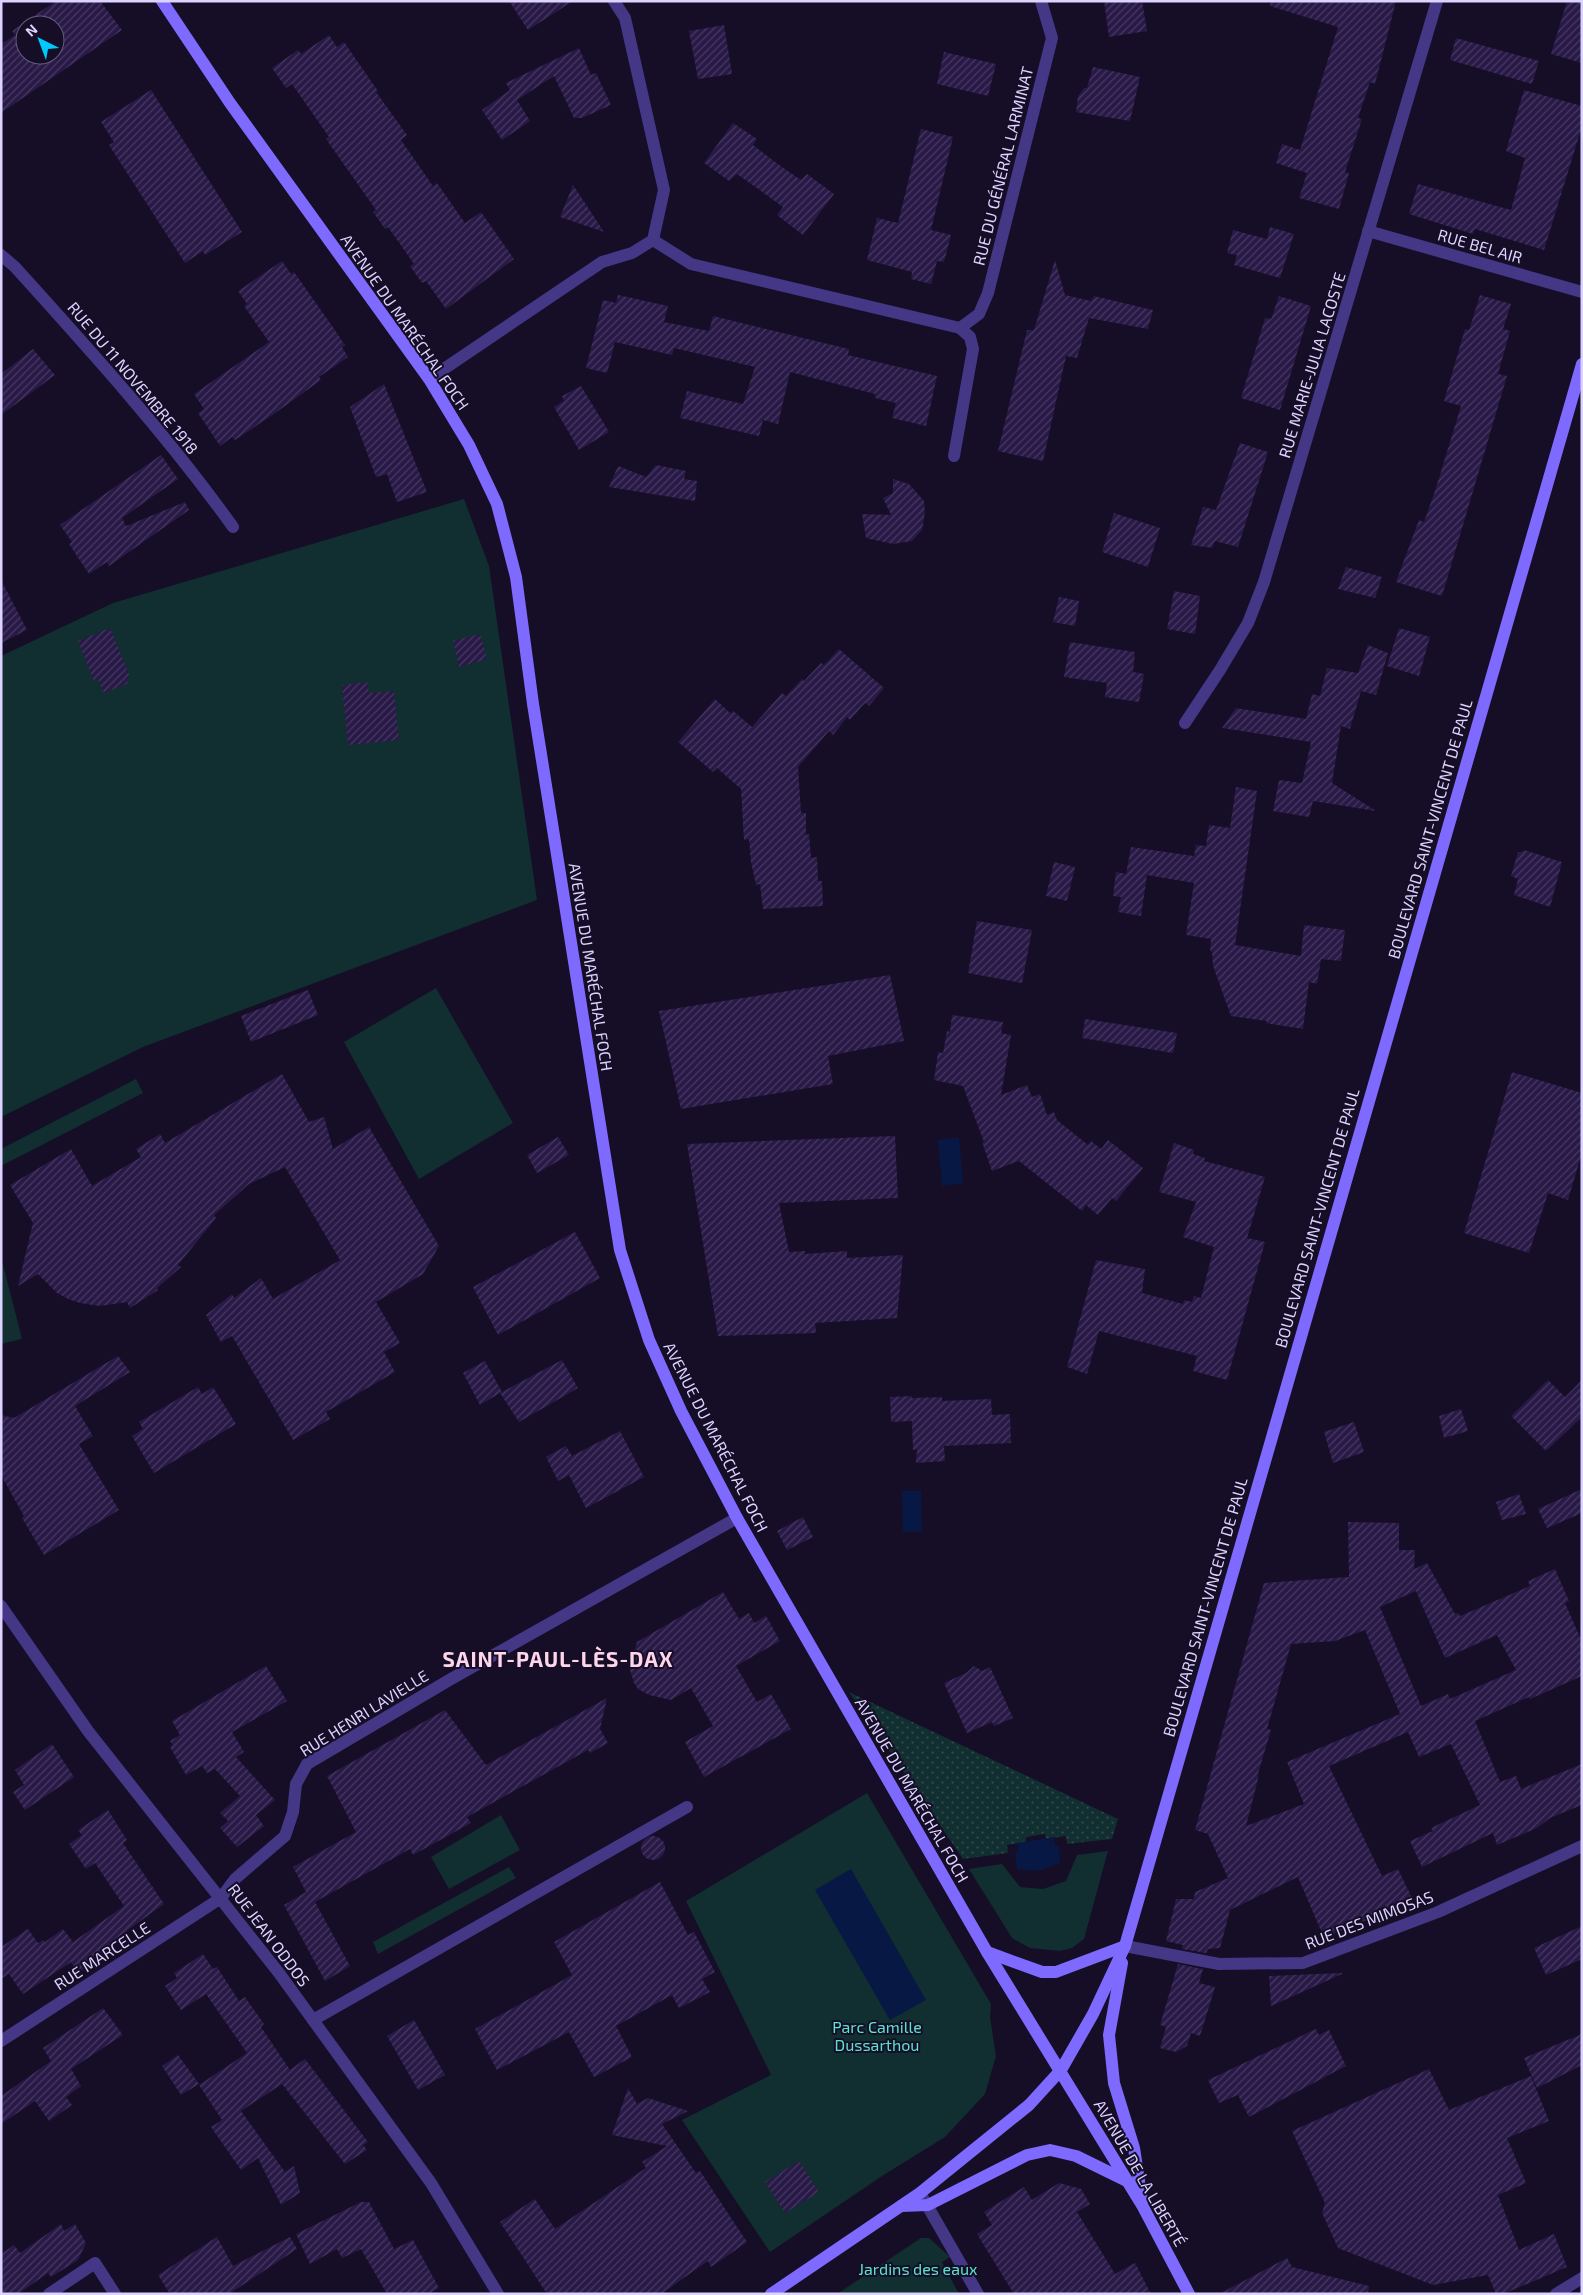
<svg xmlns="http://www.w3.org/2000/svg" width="1583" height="2295" viewBox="0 0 1583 2295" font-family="'Exo 2',sans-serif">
  <defs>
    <pattern id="grass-dots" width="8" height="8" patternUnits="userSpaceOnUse" patternTransform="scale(1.25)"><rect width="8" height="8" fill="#112e30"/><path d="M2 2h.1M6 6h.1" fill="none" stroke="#334b4f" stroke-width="1.8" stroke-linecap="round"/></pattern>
    <pattern id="building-hatch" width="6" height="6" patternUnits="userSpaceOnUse" patternTransform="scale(1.25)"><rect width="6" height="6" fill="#281947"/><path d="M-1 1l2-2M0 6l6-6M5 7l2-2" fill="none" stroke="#473a63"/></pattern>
  </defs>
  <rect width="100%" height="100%" fill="#150e26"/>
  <polygon fill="url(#grass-dots)" points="849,1692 1118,1819 1112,1839 1067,1844 1066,1836 1046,1839 1045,1834 1026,1837 1026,1842 1007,1845 1008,1853 963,1859"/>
  <g fill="#112e30">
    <polygon points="464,499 489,566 537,900 143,1047 1,1117 1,656 113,603"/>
    <polygon points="436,988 513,1123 419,1179 344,1042"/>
    <polygon points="136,1079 143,1093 1,1166 1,1149"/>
    <polygon points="1,1257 22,1339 1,1344"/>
    <polygon points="867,1793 991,2004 990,2017 996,2056 985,2094 945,2137 882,2176 770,2252 682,2120 771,2075 686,1901"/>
    <polygon points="501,1815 520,1850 449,1889 431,1857"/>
    <polygon points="1108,1851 1084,1939 1072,1948 1060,1951 1030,1948 1012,1938 969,1869 1002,1864 1020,1887 1043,1889 1066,1881 1077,1855"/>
    <polygon points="509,1867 516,1878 378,1954 373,1942"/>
    <polygon points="921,2238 929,2238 950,2257 942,2262 959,2294 837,2294"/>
  </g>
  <g fill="#081844">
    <polygon points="959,1137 963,1183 942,1186 938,1140"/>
    <polygon points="902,1491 921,1491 922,1532 903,1532"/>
    <polygon points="1054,1837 1055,1846 1059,1846 1060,1863 1039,1871 1017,1869 1015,1852 1018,1851 1017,1843"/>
    <polygon points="851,1869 926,2000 890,2020 815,1890"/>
  </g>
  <g fill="url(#building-hatch)" fill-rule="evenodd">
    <path d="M56,1H100L122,30L1,113V44L15,35L12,31ZM25,25H55V55H25Z"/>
    <polygon points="509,1 573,1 528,30"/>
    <polygon points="1104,1 1142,1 1147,31 1109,37"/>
    <polygon points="1271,1 1396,1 1375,84 1370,82 1358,118 1362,119 1345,172 1349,173 1339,209 1299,198 1307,173 1276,163 1282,144 1300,150 1338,27 1270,6"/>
    <polygon points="1567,1 1582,1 1582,63 1551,54"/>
    <polygon points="724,25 732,74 698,79 689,31"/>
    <polygon points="329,35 337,47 344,42 371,81 378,91 376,92 407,135 401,140 433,186 437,183 465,223 481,212 514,259 446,309 426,281 422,283 410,266 414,264 388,227 385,229 373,212 376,210 326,139 329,137 292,84 286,88 272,68 298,50 301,54"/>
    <polygon points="1456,38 1539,61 1532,84 1450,60"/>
    <polygon points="579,48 591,75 596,73 611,105 582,118 574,118 554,76 517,100 530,121 502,140 482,110 510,90 506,83"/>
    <polygon points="944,52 996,64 988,96 937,84"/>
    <polygon points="1093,67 1140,77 1130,121 1076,112 1078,96 1084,88 1087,88"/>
    <polygon points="151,90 242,232 205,255 203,251 185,263 109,145 114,142 101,122"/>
    <polygon points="1524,90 1582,106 1582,126 1544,250 1475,229 1473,234 1409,214 1418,184 1511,210 1525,158 1506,151"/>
    <polygon points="733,123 757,139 753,145 779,165 801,180 807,174 834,194 803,235 777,215 783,207 761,191 737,174 729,181 704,163"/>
    <polygon points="921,129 953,137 931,230 951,235 944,262 937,261 931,284 911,279 912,272 867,260 877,218 898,223"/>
    <polygon points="573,185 604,232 560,217"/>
    <polygon points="1270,227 1294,234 1280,278 1234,265 1237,255 1227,253 1233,230 1267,239"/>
    <polygon points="1055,260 1065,295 1091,301 1094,296 1153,310 1148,329 1089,318 1077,358 1066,356 1043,461 998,451 1027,330 1034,330"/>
    <polygon points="282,261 291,274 294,272 330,323 345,345 342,347 348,357 319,377 321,380 271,416 235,440 232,437 220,446 198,413 204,409 194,394 269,342 244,306 247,304 238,291"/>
    <polygon points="618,295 668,306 664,322 709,331 713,316 849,349 848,355 937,376 926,426 892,418 896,403 875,398 875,394 790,372 778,424 763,420 759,436 680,418 687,391 743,404 755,367 674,348 672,355 615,342 607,373 586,368 603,300 616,303"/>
    <polygon points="1480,295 1511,304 1503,329 1510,331 1498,374 1507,376 1442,596 1396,582 1419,520 1424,522 1435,491 1461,406 1444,401 1465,329 1469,330"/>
    <polygon points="1279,296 1311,306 1280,410 1241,398 1265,318 1271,319"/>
    <polygon points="33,349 55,375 1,415 1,374"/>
    <polygon points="384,384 427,492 397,502 387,474 376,477 350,407"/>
    <polygon points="581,386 609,432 579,450 554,407 564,401 562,396"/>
    <polygon points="1240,443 1268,452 1238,547 1215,541 1212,548 1191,545 1203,507 1216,510"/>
    <polygon points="161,455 178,479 122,518 126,526 185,502 189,510 109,566 107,562 89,574 69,544 72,542 60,525"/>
    <polygon points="656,465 686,471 684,479 697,481 695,501 609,487 618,466 646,477"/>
    <polygon points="893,479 909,484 924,501 925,512 922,530 912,541 893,544 866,538 862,514 891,515 883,498 893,493"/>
    <polygon points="1114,513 1160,528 1148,567 1102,552"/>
    <polygon points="1346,567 1382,577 1375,598 1338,589"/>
    <polygon points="1,580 27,630 1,643"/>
    <polygon points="1174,591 1200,596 1195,634 1167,629"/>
    <polygon points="1059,597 1079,601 1075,626 1053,622"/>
    <polygon points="110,628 129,674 127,684 104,693 98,679 94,681 78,641"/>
    <polygon points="1399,628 1430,637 1419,676 1387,666"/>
    <polygon points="480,634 487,659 459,667 453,641"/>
    <polygon points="1070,642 1135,652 1133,672 1144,674 1139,702 1105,697 1107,683 1064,677"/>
    <polygon points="1368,645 1388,653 1376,695 1361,691 1350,729 1341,726 1332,783 1376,811 1313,801 1309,817 1273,811 1279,780 1302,783 1311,742 1222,728 1236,708 1306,719 1312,694 1320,696 1327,668 1358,673"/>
    <polygon points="839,649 884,688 869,706 865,703 850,720 847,717 833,735 829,731 798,767 801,813 806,813 806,835 809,834 811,858 817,857 818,881 822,881 823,906 763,909 760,884 756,885 751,862 749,839 744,840 741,789 717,768 713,772 678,742 715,699 730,713 733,711 752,727 782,693 786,696 802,679 804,681 821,663 824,665"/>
    <polygon points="367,682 369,693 394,691 399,740 348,745 342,685"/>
    <polygon points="1236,787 1257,791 1235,945 1301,956 1304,925 1345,930 1341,961 1321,959 1317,984 1309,982 1303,1029 1266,1023 1267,1021 1231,1016 1213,966 1212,951 1210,951 1211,939 1186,935 1194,883 1147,875 1141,916 1118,912 1121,897 1113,896 1116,872 1126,874 1131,847 1194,856 1196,845 1206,846 1209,825 1230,828"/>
    <polygon points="1524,850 1562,862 1550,907 1514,895 1518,879 1511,876 1518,852 1522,852"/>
    <polygon points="1054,862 1075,867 1067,901 1046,896"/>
    <polygon points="977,921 1032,930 1022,983 968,973"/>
    <polygon points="890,975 904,1041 828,1056 833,1084 681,1109 659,1011"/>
    <polygon points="308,990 318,1015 251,1042 241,1016"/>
    <polygon points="952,1015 1003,1022 1001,1033 1011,1035 1001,1095 1027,1085 1032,1097 1040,1094 1047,1115 1054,1112 1057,1120 1088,1145 1091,1141 1101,1149 1108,1140 1143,1168 1116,1201 1112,1198 1098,1215 1086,1205 1082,1211 1019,1161 992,1171 982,1142 984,1142 963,1086 934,1080 938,1052 943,1053 947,1031 950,1032"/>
    <polygon points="1085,1019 1177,1033 1173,1053 1082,1038"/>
    <polygon points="1512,1072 1582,1093 1582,1153 1568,1200 1548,1193 1529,1253 1464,1233"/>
    <polygon points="282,1074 309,1122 324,1117 333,1149 369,1127 439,1246 423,1274 376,1302 400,1343 384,1352 395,1372 326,1412 330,1419 293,1440 232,1336 221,1342 206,1315 232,1294 234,1298 261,1278 273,1299 340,1260 285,1167 249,1184 214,1215 216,1218 178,1265 181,1267 157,1288 158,1290 130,1308 127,1302 100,1306 80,1303 68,1299 57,1293 38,1274 18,1286 33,1223 10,1185 71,1149 92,1186 141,1157 136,1149 160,1134 165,1143"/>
    <polygon points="895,1136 898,1198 779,1203 789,1252 805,1251 805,1254 847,1251 847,1258 903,1255 897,1318 815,1323 816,1333 718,1336 687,1144"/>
    <polygon points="558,1137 569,1155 537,1173 527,1155"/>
    <polygon points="1174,1143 1194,1150 1193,1154 1205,1158 1204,1161 1265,1177 1247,1238 1265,1242 1227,1380 1193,1371 1197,1356 1099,1331 1087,1374 1067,1367 1096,1260 1145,1269 1142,1293 1183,1304 1184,1300 1192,1302 1194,1296 1201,1298 1214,1247 1183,1237 1196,1202 1159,1192"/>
    <polygon points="575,1232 600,1278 498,1335 473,1287"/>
    <polygon points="118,1356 130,1372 75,1406 93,1436 79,1444 119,1510 44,1555 22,1518 24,1516 1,1475 1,1415 14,1418"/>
    <polygon points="562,1360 578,1388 519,1422 500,1393 480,1405 463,1373 485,1361 502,1392"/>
    <polygon points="1548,1380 1565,1397 1582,1380 1582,1417 1546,1451 1511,1416"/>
    <polygon points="198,1387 202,1394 213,1387 236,1424 154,1473 132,1436 143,1429 139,1422"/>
    <polygon points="911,1396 912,1398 942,1397 942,1401 991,1399 992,1415 1010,1414 1011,1443 944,1446 945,1461 916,1463 917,1449 913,1450 912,1421 891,1422 890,1397"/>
    <polygon points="1461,1409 1468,1431 1444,1438 1439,1416"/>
    <polygon points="1354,1422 1364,1452 1333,1463 1324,1432"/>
    <polygon points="620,1431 644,1477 586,1508 569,1475 558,1481 546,1457 566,1446 572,1456"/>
    <polygon points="1582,1489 1582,1513 1547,1528 1538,1509"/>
    <polygon points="1519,1494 1526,1514 1502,1520 1496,1502"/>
    <polygon points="803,1517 813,1537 787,1550 777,1531"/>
    <path d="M1348,1522L1399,1523V1550H1415L1414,1569L1427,1563L1455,1614L1458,1613L1460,1616L1530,1586L1528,1581L1555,1569L1569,1601L1565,1603L1582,1642V1676L1530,1699L1529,1697L1475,1721L1500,1782L1516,1776L1521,1789L1582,1764V1805L1550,1818L1537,1828L1497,1845L1493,1833L1422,1867L1410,1841L1433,1831L1431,1828L1480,1805L1451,1744L1419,1757L1408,1732L1329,1766L1382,1876L1398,1869L1413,1900L1324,1938L1298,1877L1230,1910L1220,1948L1208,1949L1206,1953L1182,1949L1183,1945L1166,1941L1176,1899H1194L1195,1892L1228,1878L1208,1834L1195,1830L1264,1583L1349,1577ZM1416,1591L1445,1658L1497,1635L1516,1670L1450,1699L1448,1694L1421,1706L1380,1607ZM1365,1630L1400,1714L1287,1762L1304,1804L1246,1826L1259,1775L1257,1777L1271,1730L1267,1729L1291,1644L1335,1641Z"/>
    <polygon points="723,1592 739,1619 749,1613 754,1623 766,1616 780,1641 736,1666 757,1702 771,1694 791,1729 704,1777 685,1742 713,1726 691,1688 671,1700 649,1695 638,1689 634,1683 630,1670 631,1664 637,1642"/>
    <polygon points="266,1666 287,1701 232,1732 244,1752 236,1757 275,1800 256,1815 264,1826 237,1847 220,1828 228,1821 220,1813 240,1796 215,1769 207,1773 202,1766 186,1775 170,1747 173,1745 170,1741 180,1735 172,1721"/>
    <polygon points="974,1666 982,1671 990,1667 1013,1718 994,1726 992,1722 967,1733 944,1683 966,1673"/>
    <polygon points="607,1698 600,1729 608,1743 590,1753 588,1750 467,1817 471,1823 413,1855 410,1849 315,1902 350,1966 325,1981 284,1905 306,1892 293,1867 356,1832 327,1776 445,1710 486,1765"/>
    <polygon points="52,1744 74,1777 25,1810 13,1792 24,1785 15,1770"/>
    <polygon points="108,1810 127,1840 123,1843 164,1904 114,1940 116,1943 94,1958 96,1961 78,1973 71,1962 23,1994 9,1974 1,1979 1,1947 28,1929 38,1943 43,1940 45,1942 63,1929 73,1942 124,1906 95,1863 86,1869 69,1844 82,1835 78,1830"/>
    <circle cx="653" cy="1848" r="12"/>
    <polygon points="660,1882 688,1935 694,1932 715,1972 702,1979 710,1992 679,2008 672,1995 616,2026 632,2057 594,2077 569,2032 497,2070 475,2029 572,1975 554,1942"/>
    <polygon points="1582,1926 1582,1959 1546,1975 1534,1948"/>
    <polygon points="203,1954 213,1969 217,1967 239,2001 245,1997 264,2024 261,2027 290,2070 305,2059 368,2142 363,2145 367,2150 345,2164 282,2084 241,2111 285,2172 294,2166 300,2193 281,2205 258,2158 241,2170 211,2127 222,2120 199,2085 247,2053 206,1994 181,2010 165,1986 177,1978 174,1973"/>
    <polygon points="1178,1964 1203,1969 1199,1983 1215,1987 1200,2036 1191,2033 1187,2046 1176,2052 1160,2048 1166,2027 1160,2025"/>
    <polygon points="1342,1973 1342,1974 1271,2006 1269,1976"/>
    <polygon points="103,2008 123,2035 71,2069 81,2086 66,2097 72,2105 49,2121 35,2101 1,2124 1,2096 51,2061 43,2048"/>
    <polygon points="414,2020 445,2075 418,2090 387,2036"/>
    <polygon points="1316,2029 1319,2035 1329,2030 1346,2066 1249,2117 1238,2095 1219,2103 1208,2080"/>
    <polygon points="1582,2034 1582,2065 1537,2088 1524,2058"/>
    <polygon points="178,2055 199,2084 181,2095 162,2066"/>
    <polygon points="1429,2069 1449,2110 1531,2076 1549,2121 1507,2138 1526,2183 1498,2195 1519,2250 1554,2234 1567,2267 1503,2294 1496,2294 1488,2275 1433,2285 1338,2248 1322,2213 1325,2203 1292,2131"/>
    <polygon points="628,2088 637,2104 648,2098 688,2111 662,2124 696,2173 700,2171 747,2242 711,2267 708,2261 661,2294 547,2294 500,2222 535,2199 555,2229 646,2168 642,2162 667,2146 612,2135"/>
    <polygon points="799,2161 819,2192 785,2213 765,2182"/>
    <polygon points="1059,2183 1081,2189 1090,2204 1077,2212 1115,2274 1135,2263 1151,2294 1014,2294 977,2234 992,2225 984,2212 1024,2187 1032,2200"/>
    <polygon points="361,2202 369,2202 394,2249 413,2240 439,2288 428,2294 387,2294 361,2249 342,2258 337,2249 310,2264 296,2234"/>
    <polygon points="61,2224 64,2231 75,2224 86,2243 78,2260 51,2277 48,2273 18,2294 1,2294 1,2254 14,2245 20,2253"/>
    <polygon points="217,2237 233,2266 290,2237 297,2249 229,2294 170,2294 158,2275"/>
    <polygon points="1287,2258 1292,2267 1369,2286 1368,2294 1219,2294"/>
  </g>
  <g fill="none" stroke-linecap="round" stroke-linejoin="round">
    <g stroke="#433786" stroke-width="12">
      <polyline points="1368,231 1582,292"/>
      <polyline points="653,240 691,264 960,328"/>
      <path d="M1,255L15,267C91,351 167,435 233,527"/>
      <polyline points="429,379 602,262 632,253 653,240 664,190 625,18 614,1"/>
      <polyline points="954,456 973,349 970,337 960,328 979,314 988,293 1052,38 1041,1"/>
      <polyline points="1185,723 1220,670 1248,623 1264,582 1437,1"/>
      <polyline points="1,1606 88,1731 279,1973 431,2183 498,2294"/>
      <polyline points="1125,1946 1219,1964 1303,1963 1438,1912 1582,1846"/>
      <polyline points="313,2020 687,1807"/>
      <polyline points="1,2041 221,1898 235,1879 285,1836 293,1812 296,1784 307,1764 451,1679 737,1518"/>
      <polyline points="920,2193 978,2294"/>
      <polyline points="49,2294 95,2263 115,2294"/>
      <polyline points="1556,2294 1582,2278"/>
    </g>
    <g stroke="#7e6aff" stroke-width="12">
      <polyline points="162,1 230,103 429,379 469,445 497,504 516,577 533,704 620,1250 649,1340 681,1411 737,1518 987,1952 1142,2205 1189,2294"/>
      <polyline points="987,1952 1042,1972 1056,1972 1125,1946"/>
      <polyline points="1122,1963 1109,2035 1114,2083 1134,2148 1142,2201"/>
      <polyline points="901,2206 928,2205 1027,2155 1050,2150 1076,2156 1127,2181"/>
      <polyline points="771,2294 920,2193 1029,2105 1061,2070 1093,2014 1125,1946 1582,364"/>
    </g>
  </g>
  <g text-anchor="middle" stroke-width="4" stroke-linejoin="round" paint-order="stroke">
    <g font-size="16" fill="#ddd3ff" stroke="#150e26">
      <text transform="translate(1003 166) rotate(-76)" y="6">RUE DU GÉNÉRAL LARMINAT</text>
      <text transform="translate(1480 246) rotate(16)" y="6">RUE BEL AIR</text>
      <text transform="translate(405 322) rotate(55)" y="6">AVENUE DU MARÉCHAL FOCH</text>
      <text transform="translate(1312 365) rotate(-73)" y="6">RUE MARIE-JULIA LACOSTE</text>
      <text transform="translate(133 378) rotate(50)" y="6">RUE DU 11 NOVEMBRE 1918</text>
      <text transform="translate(1430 829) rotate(-74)" y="6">BOULEVARD SAINT-VINCENT DE PAUL</text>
      <text transform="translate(591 967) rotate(81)" y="6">AVENUE DU MARÉCHAL FOCH</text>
      <text transform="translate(1317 1218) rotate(-74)" y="6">BOULEVARD SAINT-VINCENT DE PAUL</text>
      <text transform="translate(716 1437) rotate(63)" y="6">AVENUE DU MARÉCHAL FOCH</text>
      <text transform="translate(1205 1607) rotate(-74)" y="6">BOULEVARD SAINT-VINCENT DE PAUL</text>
      <text transform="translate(364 1713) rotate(-32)" y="6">RUE HENRI LAVIELLE</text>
      <text transform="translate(912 1790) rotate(60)" y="6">AVENUE DU MARÉCHAL FOCH</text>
      <text transform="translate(1369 1920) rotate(-21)" y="6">RUE DES MIMOSAS</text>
      <text transform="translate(269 1935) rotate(53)" y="6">RUE JEAN ODDOS</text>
      <text transform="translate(102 1956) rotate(-33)" y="6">RUE MARCELLE</text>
      <text transform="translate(1140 2173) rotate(60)" y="6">AVENUE DE LA LIBERTÉ</text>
    </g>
    <g font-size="16" fill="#5ae4d0" stroke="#150e26">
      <text x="877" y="2033">Parc Camille<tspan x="877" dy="18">Dussarthou</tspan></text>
      <text x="918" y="2275">Jardins des eaux</text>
    </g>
    <g font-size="21" font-weight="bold" letter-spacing="1" fill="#ffd5eb" stroke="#150e26">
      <text x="558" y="1667">SAINT-PAUL-LÈS-DAX</text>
    </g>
  </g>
  <rect width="1583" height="2295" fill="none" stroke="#ddd3ff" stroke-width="5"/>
  <g transform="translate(40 40) rotate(318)"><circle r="24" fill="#150e26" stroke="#655d7d"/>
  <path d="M0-4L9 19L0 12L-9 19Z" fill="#00c9fe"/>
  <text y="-8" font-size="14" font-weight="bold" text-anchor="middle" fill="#ddd3ff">N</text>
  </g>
</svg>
